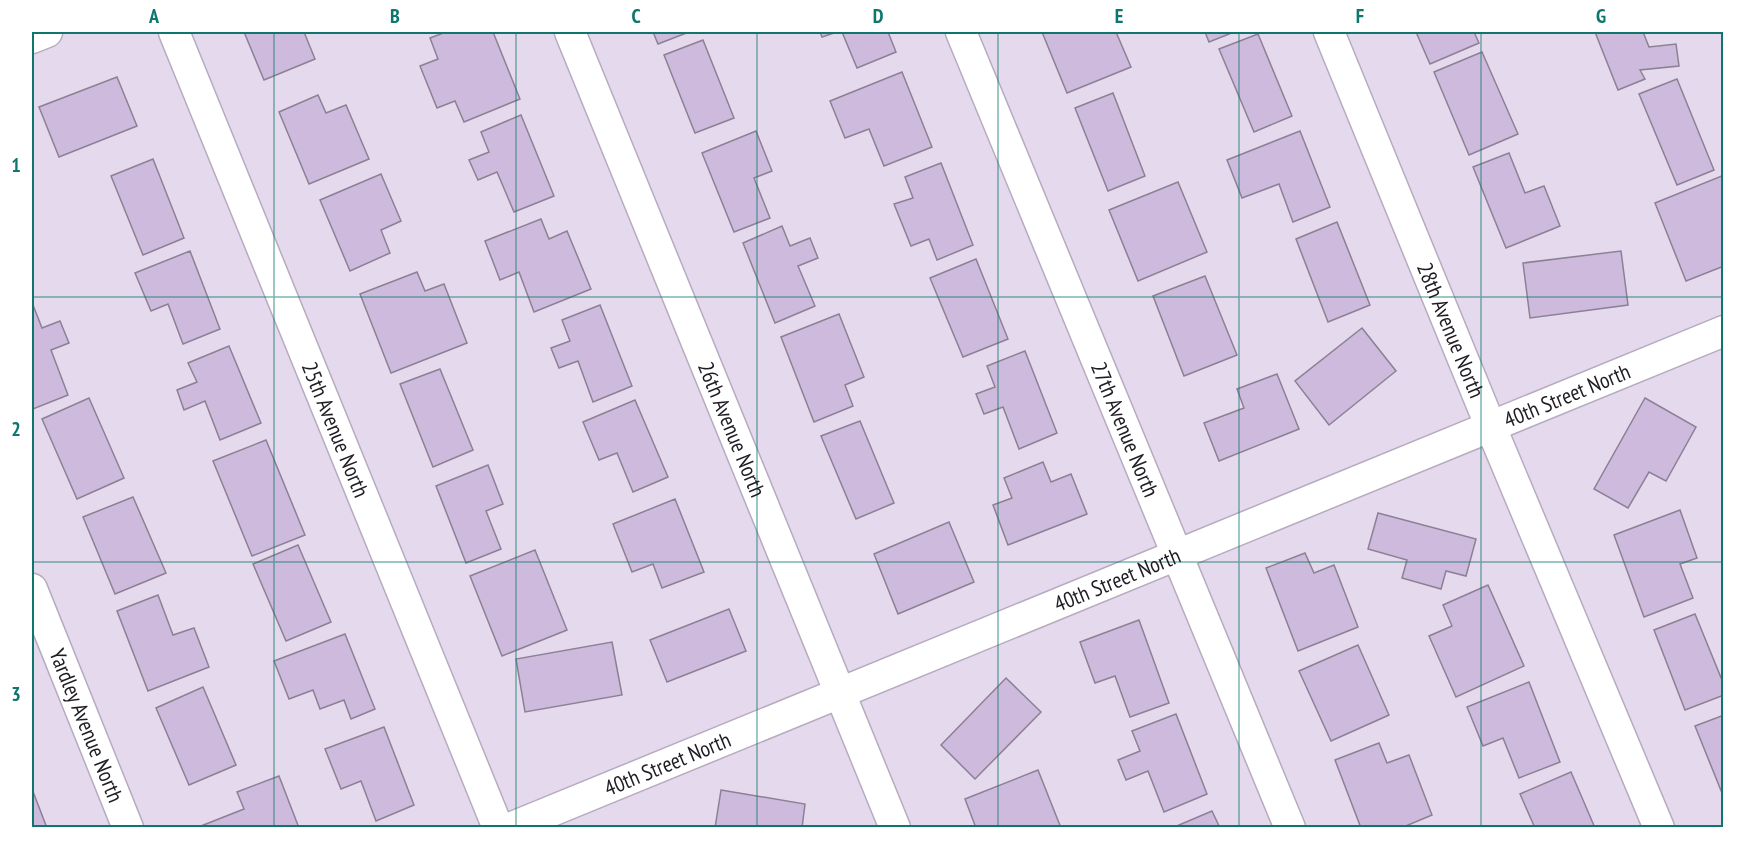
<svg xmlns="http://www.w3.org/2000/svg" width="1755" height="859" viewBox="0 0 1755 859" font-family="'PT Sans Narrow',sans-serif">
  <rect width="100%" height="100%" fill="#e5d9ed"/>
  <g fill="#cebadc" stroke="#8c8194" stroke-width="1.5">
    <polygon points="244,32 304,32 315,59 264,80"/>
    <polygon points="446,32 493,32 520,99 464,122 455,101 437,108 420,66 438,59 430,38"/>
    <polygon points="653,32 689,32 658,44"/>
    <polygon points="820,32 837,32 822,37"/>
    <polygon points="842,32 888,32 896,52 857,68"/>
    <polygon points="1042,32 1116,32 1131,67 1067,93"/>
    <polygon points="1205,32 1234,32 1209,42"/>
    <polygon points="1416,32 1474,32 1479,43 1430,64"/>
    <polygon points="1595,32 1643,32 1649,47 1676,44 1679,66 1640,70 1645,79 1618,90"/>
    <polygon points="1258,34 1292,116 1254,132 1219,49"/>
    <polygon points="703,40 734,118 695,133 664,55"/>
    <polygon points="1482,52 1518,134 1469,155 1434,72"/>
    <polygon points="902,72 932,147 884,166 869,129 845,138 830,101"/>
    <polygon points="117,77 137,126 59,157 39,107"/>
    <polygon points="1677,79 1714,170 1677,185 1639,94"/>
    <polygon points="1113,93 1145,176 1108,191 1075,108"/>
    <polygon points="318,95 326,113 346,105 369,159 309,184 279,112"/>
    <polygon points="521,115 554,196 514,212 497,172 478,180 469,160 489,152 481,132"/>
    <polygon points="756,131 772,171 754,178 770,218 734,232 702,153"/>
    <polygon points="1300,131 1330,207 1293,222 1279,184 1242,198 1227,160"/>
    <polygon points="1509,153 1525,193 1544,186 1560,226 1506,248 1473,167"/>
    <polygon points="153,159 184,238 143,255 111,176"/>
    <polygon points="941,163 973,245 937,260 929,239 911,246 894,204 913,198 905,177"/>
    <polygon points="381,174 401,221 381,230 390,253 350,271 320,200"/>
    <polygon points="1724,175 1724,266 1686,281 1655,203"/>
    <polygon points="1178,182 1207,252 1138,281 1109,210"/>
    <polygon points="541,219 549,239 567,231 591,289 534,312 519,272 500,280 485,241"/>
    <polygon points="1337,222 1370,305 1328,322 1296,239"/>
    <polygon points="782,226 790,246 810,238 818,258 798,266 815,306 775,323 743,243"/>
    <polygon points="190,251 220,329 183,344 168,304 151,311 135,273"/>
    <polygon points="1621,251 1628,305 1530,318 1523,263"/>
    <polygon points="976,259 1008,339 963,357 930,278"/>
    <polygon points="417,272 425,291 444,284 467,343 391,373 360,294"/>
    <polygon points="1205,276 1237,355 1184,376 1153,296"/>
    <polygon points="33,305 42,328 60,321 69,343 51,350 68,395 33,409 32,306"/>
    <polygon points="600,305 632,386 593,402 578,361 559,368 551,348 570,341 562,320"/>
    <polygon points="839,314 864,377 845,385 853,406 814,422 781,337"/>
    <polygon points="1362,328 1396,371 1329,425 1295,381"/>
    <polygon points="229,346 261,423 220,440 205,401 184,410 177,390 197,382 188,363"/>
    <polygon points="1025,351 1057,433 1019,449 1003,407 984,414 976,394 995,387 987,366"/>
    <polygon points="440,369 473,450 433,467 400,384"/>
    <polygon points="1277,374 1299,429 1219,461 1204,423 1244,408 1237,389"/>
    <polygon points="89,398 124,478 77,499 42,419"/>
    <polygon points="1645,398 1696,427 1666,481 1649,472 1628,508 1594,489"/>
    <polygon points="635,400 668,477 633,492 617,453 599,460 583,422"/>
    <polygon points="860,421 894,503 856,519 821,436"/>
    <polygon points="266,440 305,535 252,556 213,461"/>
    <polygon points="1043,462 1051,482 1071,474 1087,514 1008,545 993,505 1012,498 1004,478"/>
    <polygon points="488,465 503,504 486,511 501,549 466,563 436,486"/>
    <polygon points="133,497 166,573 115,594 83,517"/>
    <polygon points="675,499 704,572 662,588 653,564 632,572 613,524"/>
    <polygon points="1680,510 1697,558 1680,564 1693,598 1644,617 1614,535"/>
    <polygon points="1378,513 1476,539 1466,576 1446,571 1441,589 1402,578 1407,560 1368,549"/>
    <polygon points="949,522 974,582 898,614 874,554"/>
    <polygon points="298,545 331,622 286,641 253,564"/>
    <polygon points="535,550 567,630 502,656 470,576"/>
    <polygon points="1305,553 1314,573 1334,565 1358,627 1298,651 1266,568"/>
    <polygon points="1488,585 1524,666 1456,697 1429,636 1452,626 1443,605"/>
    <polygon points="158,595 173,635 194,628 209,667 148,691 117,611"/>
    <polygon points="729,609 746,651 667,682 650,640"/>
    <polygon points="1695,614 1724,685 1724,695 1685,710 1654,630"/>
    <polygon points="1139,620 1169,703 1130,717 1115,676 1095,683 1080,642"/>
    <polygon points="345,634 375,709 351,719 344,700 320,709 313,690 289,699 274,661"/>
    <polygon points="612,642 622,695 525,712 516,659"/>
    <polygon points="1358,645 1389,715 1331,741 1299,671"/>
    <polygon points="1006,678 1041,712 975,779 941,745"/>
    <polygon points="1529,682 1560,762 1519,778 1503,738 1483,746 1467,707"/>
    <polygon points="203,687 236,765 189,785 156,708"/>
    <polygon points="1176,714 1207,794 1164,812 1148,771 1126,780 1118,760 1140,751 1132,731"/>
    <polygon points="1724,715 1724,798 1695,726"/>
    <polygon points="384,727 414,805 376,821 361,781 341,789 325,749"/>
    <polygon points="1379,743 1387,763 1409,755 1432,815 1401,828 1361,828 1335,760"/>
    <polygon points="1038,770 1061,828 976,828 965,799"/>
    <polygon points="1571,772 1595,828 1535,828 1520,794"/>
    <polygon points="279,776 299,828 202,828 201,826 244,809 237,792"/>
    <polygon points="32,789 47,828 32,828"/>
    <polygon points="721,790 805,804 802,828 715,828"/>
    <polygon points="1212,811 1220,828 1172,828"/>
  </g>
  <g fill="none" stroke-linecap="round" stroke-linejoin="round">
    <defs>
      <g id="street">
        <path id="s1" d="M174,32L498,828"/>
        <path id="s2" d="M570,32L895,828"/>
        <path id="s3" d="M961,32L1290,828"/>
        <path id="s4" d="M1329,32L1490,425L1659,828"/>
        <polyline points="32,38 47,32"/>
        <path id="s5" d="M32,589L128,828"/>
        <path id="s6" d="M510,828L1724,331"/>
      </g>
    </defs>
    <use href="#street" stroke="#b7abbf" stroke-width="33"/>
    <use href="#street" stroke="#fff" stroke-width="30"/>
  </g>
  <path fill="none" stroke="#0f766e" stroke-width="1.5" stroke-opacity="0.55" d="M274,32V828M516,32V828M757,32V828M998,32V828M1239,32V828M1481,32V828M32,297H1724M32,562H1724"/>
  <g text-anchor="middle" stroke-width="4.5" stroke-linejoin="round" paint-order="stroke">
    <g font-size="22" fill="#201c23" stroke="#fff">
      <text dy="8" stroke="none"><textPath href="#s4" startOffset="322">28th Avenue North</textPath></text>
      <text dy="8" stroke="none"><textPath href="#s6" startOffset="1142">40th Street North</textPath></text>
      <text dy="8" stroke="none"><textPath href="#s2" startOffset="429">26th Avenue North</textPath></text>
      <text dy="8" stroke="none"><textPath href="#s3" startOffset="430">27th Avenue North</textPath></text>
      <text dy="8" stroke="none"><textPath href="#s1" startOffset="429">25th Avenue North</textPath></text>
      <text dy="8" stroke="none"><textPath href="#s6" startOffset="656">40th Street North</textPath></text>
      <text dy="8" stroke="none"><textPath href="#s5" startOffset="147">Yardley Avenue North</textPath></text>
      <text dy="8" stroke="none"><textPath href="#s6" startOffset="170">40th Street North</textPath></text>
    </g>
  </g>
  <rect width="1755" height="859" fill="none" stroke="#ffffff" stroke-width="66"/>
  <rect x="33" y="33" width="1689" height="793" fill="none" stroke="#0f766e" stroke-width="2"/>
  <g font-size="20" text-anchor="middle" font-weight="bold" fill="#0f766e">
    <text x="154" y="23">A</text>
    <text x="395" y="23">B</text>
    <text x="636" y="23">C</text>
    <text x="878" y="23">D</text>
    <text x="1119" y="23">E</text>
    <text x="1360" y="23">F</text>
    <text x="1601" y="23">G</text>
    <text x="16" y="172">1</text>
    <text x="16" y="436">2</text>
    <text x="16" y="701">3</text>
  </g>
</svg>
